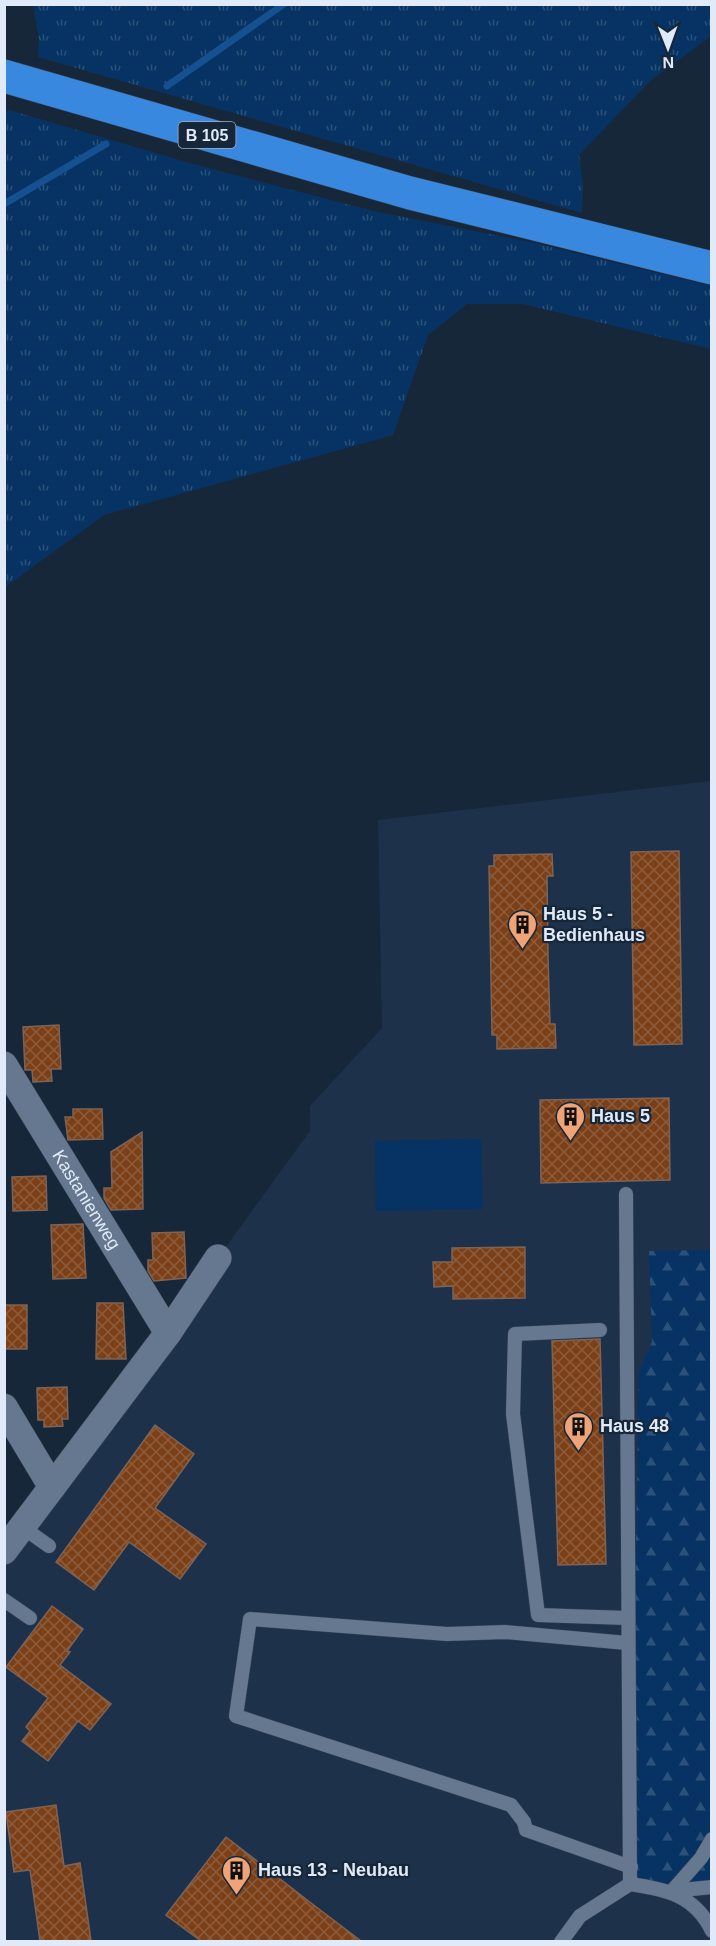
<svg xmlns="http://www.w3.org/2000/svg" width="716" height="1946" viewBox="0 0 716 1946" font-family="Arial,sans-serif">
  <defs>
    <pattern id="grass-tufts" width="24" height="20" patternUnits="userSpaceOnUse" patternTransform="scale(1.5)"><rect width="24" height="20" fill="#063363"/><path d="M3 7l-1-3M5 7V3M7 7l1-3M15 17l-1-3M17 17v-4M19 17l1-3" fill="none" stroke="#2a517a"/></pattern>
    <pattern id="forest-firs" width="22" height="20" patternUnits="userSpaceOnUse" patternTransform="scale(1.5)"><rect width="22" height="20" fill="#063363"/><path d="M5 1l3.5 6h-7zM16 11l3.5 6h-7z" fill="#2a517a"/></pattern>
    <pattern id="building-cross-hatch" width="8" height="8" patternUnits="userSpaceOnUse" patternTransform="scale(1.5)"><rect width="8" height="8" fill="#7b4018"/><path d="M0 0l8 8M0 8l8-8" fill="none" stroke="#8d5c3a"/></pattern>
  </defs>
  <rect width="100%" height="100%" fill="#17273a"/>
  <polygon fill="#1d314a" points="711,781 711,1941 5,1942 5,1551 310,1131 310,1106 382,1028 378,820"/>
  <g fill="url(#grass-tufts)">
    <polygon points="711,4 711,36 650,81 579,155 583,186 582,213 38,57 39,39 33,5"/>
    <polygon points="9,110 193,164 373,211 530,242 711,286 711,349 523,304 467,304 428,335 393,435 104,515 5,587 4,113"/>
  </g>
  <polygon fill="url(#forest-firs)" points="711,1250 711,1887 630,1884 639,1371 652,1342 649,1251"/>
  <polygon fill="#063363" points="481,1139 483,1209 376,1211 375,1141"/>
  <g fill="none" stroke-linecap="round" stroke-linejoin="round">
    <g stroke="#155091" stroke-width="7">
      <polyline points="167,86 284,4"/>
      <polyline points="4,204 106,144"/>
    </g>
  </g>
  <g fill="url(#building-cross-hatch)" stroke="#7e6354" stroke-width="1.5">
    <polygon points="679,851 682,1044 634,1045 631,852"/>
    <polygon points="552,854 553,876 547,876 548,957 550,1024 555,1024 556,1048 497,1049 497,1035 492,1035 489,866 494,866 494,855"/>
    <polygon points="59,1025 61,1069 51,1069 52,1081 33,1082 32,1070 25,1070 23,1027"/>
    <polygon points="669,1098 670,1180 541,1183 540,1100"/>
    <polygon points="73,1109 102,1109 103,1139 68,1140 65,1117 73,1117"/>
    <polygon points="142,1132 143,1209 111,1210 104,1198 104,1188 112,1188 111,1152"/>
    <polygon points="46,1176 47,1210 13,1211 12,1177"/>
    <polygon points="83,1224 86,1278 53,1279 51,1225"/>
    <polygon points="184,1232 186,1278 154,1281 148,1271 148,1260 153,1260 152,1233"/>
    <polygon points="525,1247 525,1298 453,1299 453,1286 434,1287 433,1262 452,1262 452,1248"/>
    <polygon points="97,1303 123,1303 126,1359 96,1359"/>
    <rect x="4" y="1305" width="23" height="44"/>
    <polygon points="600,1339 606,1564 558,1565 552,1341"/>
    <polygon points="67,1387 68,1419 62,1419 63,1426 44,1427 44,1420 38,1420 37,1388"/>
    <polygon points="155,1425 194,1454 155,1508 206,1544 180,1579 129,1542 94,1590 56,1562"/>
    <polygon points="52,1606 83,1629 67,1651 70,1652 60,1665 111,1704 90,1730 78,1721 48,1761 22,1741 30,1731 26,1727 48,1698 6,1667"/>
    <polygon points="56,1805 64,1866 80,1863 91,1941 40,1941 30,1870 14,1872 6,1812"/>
    <polygon points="226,1837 311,1903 361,1941 201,1941 166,1915"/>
  </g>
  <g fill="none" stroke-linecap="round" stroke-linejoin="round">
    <defs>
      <g id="service">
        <polyline points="626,1194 630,1884"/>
        <polyline points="600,1330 515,1334 513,1414 538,1615 627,1618"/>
        <polyline points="22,1527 49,1546"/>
        <polyline points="4,1600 30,1618"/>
        <polyline points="627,1643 505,1632 447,1634 250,1619 236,1716 511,1805 524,1822 526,1830 631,1867"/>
        <polyline points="672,1891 701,1858 712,1839"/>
        <polyline points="672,1891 712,1887"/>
        <path d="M561,1942L580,1916L630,1884C665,1889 695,1895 712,1931"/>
      </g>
      <g id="minor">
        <path id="s1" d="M4,1065L168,1333"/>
        <polyline points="4,1407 52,1487"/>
        <polyline points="4,1551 168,1333 218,1258"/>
      </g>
      <polyline id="trunk" points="4,76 410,193 712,268"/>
    </defs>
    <use href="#service" stroke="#384455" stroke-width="15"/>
    <use href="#minor" stroke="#384455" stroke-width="28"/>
    <use href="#trunk" stroke="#384455" stroke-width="34"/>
    <use href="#service" stroke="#65788f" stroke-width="14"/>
    <use href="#minor" stroke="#65788f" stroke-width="27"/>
    <use href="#trunk" stroke="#3888e0" stroke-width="33"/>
  </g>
  <defs>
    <symbol id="building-pin" viewBox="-11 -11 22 30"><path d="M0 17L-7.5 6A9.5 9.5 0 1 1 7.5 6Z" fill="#efa377" stroke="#17273a"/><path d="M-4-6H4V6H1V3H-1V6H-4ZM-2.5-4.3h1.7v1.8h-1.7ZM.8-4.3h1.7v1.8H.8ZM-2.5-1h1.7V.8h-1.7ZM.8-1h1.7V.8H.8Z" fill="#111"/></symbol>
  </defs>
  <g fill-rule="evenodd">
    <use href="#building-pin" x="506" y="908" width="33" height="45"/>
    <use href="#building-pin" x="554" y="1100" width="33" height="45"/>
    <use href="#building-pin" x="562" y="1410" width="33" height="45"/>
    <use href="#building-pin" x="220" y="1854" width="33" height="45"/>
  </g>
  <g text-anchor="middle" stroke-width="4.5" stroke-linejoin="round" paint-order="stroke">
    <rect fill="#17273a" stroke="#a4b0bf" stroke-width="1.5" x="178.5" y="122" width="57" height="26" rx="4.5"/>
    <g font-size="16" font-weight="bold" fill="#e0eaf8">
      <text x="207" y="141">B 105</text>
    </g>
    <g font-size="18" font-weight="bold" fill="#e0eaf8" stroke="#17273a" text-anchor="start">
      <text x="543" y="920">Haus 5 -<tspan x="543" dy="21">Bedienhaus</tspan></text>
      <text x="591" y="1122">Haus 5</text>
      <text x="600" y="1432">Haus 48</text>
      <text x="258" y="1876">Haus 13 - Neubau</text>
    </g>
    <g font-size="18" fill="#e0eaf8" stroke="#17273a">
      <text dy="6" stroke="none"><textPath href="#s1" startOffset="158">Kastanienweg</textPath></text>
    </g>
  </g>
  <rect width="716" height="1946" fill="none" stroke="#e0eaf8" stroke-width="12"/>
  <g transform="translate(668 48) rotate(179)" stroke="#17273a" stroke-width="4.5" paint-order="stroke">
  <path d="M0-4.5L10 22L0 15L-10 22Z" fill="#e0eaf8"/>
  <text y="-9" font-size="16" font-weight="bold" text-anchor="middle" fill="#e0eaf8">N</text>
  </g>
</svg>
